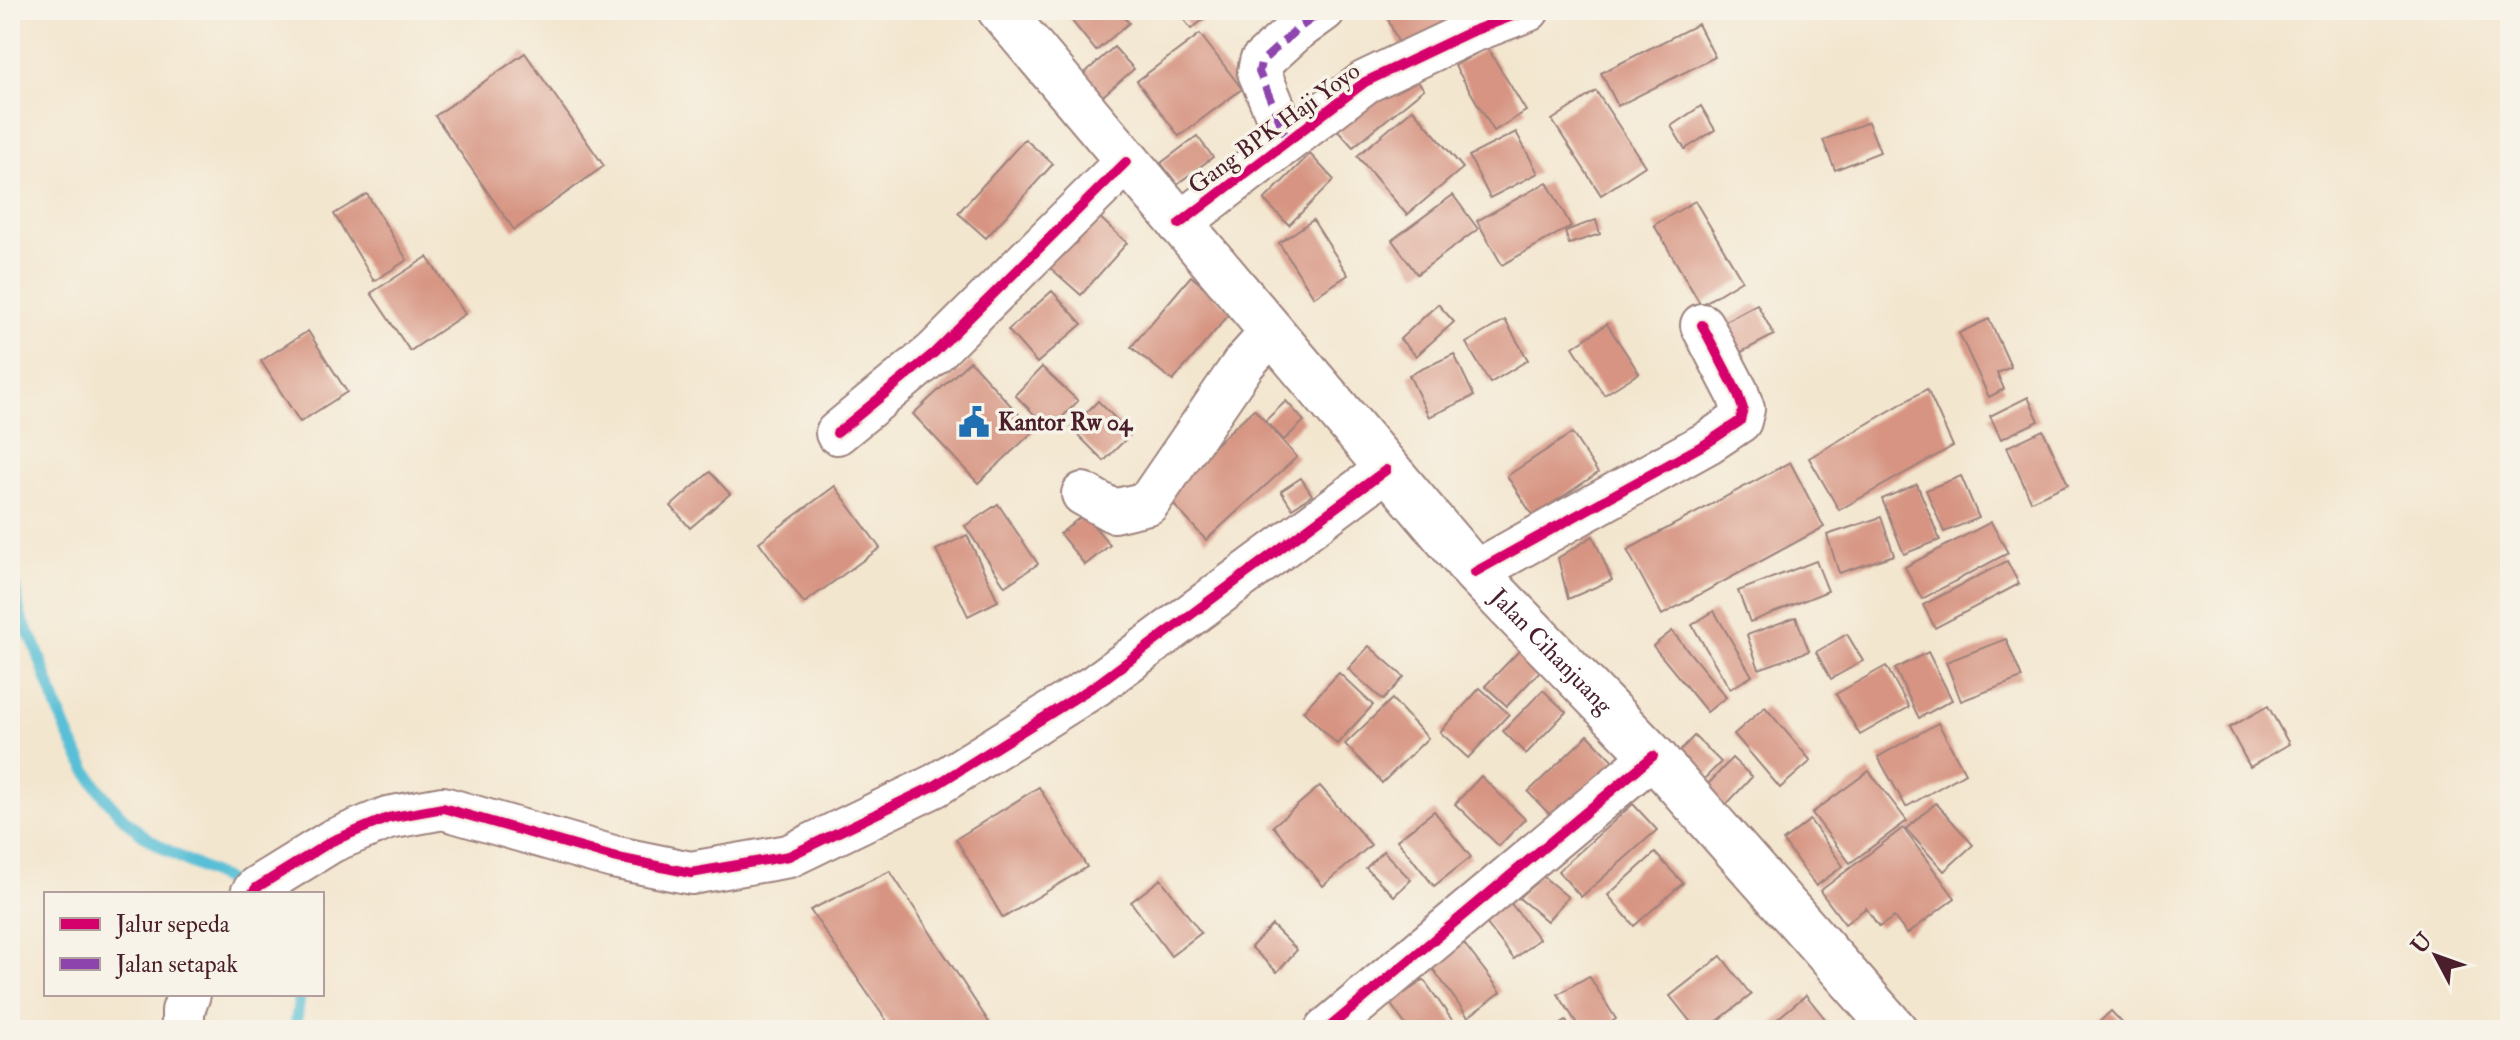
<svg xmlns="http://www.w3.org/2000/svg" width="2520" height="1040" viewBox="0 0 2520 1040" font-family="'IM FELL Double Pica',serif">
  <rect width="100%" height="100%" fill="#f7f3e8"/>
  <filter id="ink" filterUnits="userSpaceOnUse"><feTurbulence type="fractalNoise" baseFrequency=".0125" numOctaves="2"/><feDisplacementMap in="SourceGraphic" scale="16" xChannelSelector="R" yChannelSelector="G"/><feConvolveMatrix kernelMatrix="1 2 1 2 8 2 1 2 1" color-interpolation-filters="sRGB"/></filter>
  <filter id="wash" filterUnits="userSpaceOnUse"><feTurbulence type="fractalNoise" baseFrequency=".006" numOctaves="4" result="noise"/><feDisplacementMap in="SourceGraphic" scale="32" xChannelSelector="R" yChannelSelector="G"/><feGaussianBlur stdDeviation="1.8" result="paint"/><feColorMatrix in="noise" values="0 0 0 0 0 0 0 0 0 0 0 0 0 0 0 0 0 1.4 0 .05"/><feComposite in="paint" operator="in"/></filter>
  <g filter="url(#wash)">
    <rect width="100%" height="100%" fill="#f3e6cf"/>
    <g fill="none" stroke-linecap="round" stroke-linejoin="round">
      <g stroke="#58bfd6" stroke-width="12">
        <path d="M10,548C13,570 14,593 20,614C23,626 32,636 36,647C60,718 84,794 149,839C178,859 214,873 246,890"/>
        <polyline points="295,1030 300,994"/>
      </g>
    </g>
    <g id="blocks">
      <g fill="#d79482">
        <polygon points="1063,10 1118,10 1129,23 1096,51"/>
        <polygon points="1183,10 1216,10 1191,29 1179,13"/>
        <polygon points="1384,10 1446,10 1454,29 1402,51"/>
        <polygon points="1698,24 1715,57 1618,106 1601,73"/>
        <polygon points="1200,34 1242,89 1179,136 1137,81"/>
        <polygon points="1114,47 1134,69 1089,108 1070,86"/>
        <polygon points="1487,47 1526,111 1494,131 1455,66"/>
        <polygon points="525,53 604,166 514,230 435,116"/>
        <polygon points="1407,68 1424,89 1353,147 1335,127"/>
        <polygon points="1596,91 1645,166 1601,195 1552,120"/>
        <polygon points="1701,106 1715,130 1685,149 1671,126"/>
        <polygon points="1413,109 1463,168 1407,215 1357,156"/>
        <polygon points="1868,122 1880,152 1835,170 1823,140"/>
        <polygon points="1516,132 1538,173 1490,198 1469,156"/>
        <polygon points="1197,136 1213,157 1177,184 1161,163"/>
        <polygon points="1025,139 1053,164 986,238 958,213"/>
        <polygon points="1310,154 1334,180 1289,225 1264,200"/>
        <polygon points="1547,182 1571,226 1502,265 1477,221"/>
        <polygon points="367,194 407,260 374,281 334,214"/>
        <polygon points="1453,195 1478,229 1417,274 1392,240"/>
        <polygon points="1695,201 1742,280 1701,305 1654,225"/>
        <polygon points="1094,212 1127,243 1081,295 1047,265"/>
        <polygon points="1313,220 1348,275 1314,297 1279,243"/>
        <polygon points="1596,220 1600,234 1569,244 1565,231"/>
        <polygon points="427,257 465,314 410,351 371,293"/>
        <polygon points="1191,276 1232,311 1173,381 1131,347"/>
        <polygon points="1052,291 1082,324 1037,363 1008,330"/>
        <polygon points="1438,304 1454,322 1416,356 1400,339"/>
        <polygon points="1757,304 1774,335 1730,358 1714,327"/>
        <polygon points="1989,319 2011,367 1997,373 2004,389 1989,397 1959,333"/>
        <polygon points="1505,320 1528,360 1490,383 1466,343"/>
        <polygon points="1607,324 1639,373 1604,395 1573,347"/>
        <polygon points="308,331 347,392 300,422 261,361"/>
        <polygon points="1454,354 1474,396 1429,417 1409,375"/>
        <polygon points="970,361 1034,431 978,483 913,414"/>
        <polygon points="1042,367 1078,401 1050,430 1015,395"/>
        <polygon points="1927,389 1953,446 1839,510 1809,458"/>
        <polygon points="2028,397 2039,421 2001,439 1990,416"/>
        <polygon points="1098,401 1131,434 1104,461 1071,428"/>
        <polygon points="1286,401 1304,421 1284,440 1265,421"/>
        <polygon points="1254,409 1297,457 1206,540 1163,493"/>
        <polygon points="2043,430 2068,484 2031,501 2007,447"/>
        <polygon points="1572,433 1598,473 1533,516 1507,476"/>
        <polygon points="1790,462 1824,527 1662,615 1627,550"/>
        <polygon points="710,472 730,494 690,528 671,506"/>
        <polygon points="1961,476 1979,518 1944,532 1926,490"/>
        <polygon points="1301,478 1312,495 1292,508 1281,491"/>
        <polygon points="1917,484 1940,540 1904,554 1882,499"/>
        <polygon points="835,486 880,548 804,603 759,542"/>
        <polygon points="998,504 1038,564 1005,586 965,526"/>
        <polygon points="1084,514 1110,545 1085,565 1060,534"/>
        <polygon points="1881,517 1894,555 1839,573 1827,535"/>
        <polygon points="1991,522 2008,553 1922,599 1905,567"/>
        <polygon points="967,535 998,601 968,616 936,550"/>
        <polygon points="1593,536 1612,580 1568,599 1558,558"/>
        <polygon points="1816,561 1828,591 1750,622 1738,591"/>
        <polygon points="2007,561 2019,584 1935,628 1923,605"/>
        <polygon points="1714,611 1752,676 1730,689 1692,625"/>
        <polygon points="1796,617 1809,651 1759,669 1747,635"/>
        <polygon points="1672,631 1726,697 1707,712 1653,646"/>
        <polygon points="1847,634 1863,661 1831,679 1816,652"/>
        <polygon points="2006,639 2022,678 1961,701 1946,662"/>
        <polygon points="1369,646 1404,677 1383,700 1348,669"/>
        <polygon points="1521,649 1542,669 1507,706 1485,686"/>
        <polygon points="1928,652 1952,700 1919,718 1895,669"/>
        <polygon points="1886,666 1909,707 1860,735 1836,694"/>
        <polygon points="1339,673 1373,705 1337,744 1303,711"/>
        <polygon points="1480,688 1509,714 1468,758 1440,732"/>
        <polygon points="1543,690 1566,712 1526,754 1503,731"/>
        <polygon points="1392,699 1428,738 1382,783 1345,744"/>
        <polygon points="2268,706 2289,744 2250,767 2229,728"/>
        <polygon points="1765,707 1811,761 1780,788 1734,734"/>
        <polygon points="1938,723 1965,773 1906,807 1878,757"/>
        <polygon points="1588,735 1616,764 1556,821 1528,792"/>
        <polygon points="1694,736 1721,762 1702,781 1676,755"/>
        <polygon points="1732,758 1752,777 1722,809 1702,791"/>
        <polygon points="1869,771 1907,821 1850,863 1812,813"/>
        <polygon points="1481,776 1525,819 1499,846 1455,804"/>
        <polygon points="1320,786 1371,845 1323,886 1273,826"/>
        <polygon points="1039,787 1087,867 1003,918 956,839"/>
        <polygon points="1936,803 1973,845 1944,871 1906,829"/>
        <polygon points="1633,804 1657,830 1581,897 1558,871"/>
        <polygon points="1434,811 1471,857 1434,886 1397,840"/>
        <polygon points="1810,820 1843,866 1816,886 1783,841"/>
        <polygon points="1903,828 1955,898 1907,934 1894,917 1879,927 1866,908 1845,924 1820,891"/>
        <polygon points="1383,851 1411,880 1394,896 1366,868"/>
        <polygon points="1655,853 1683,883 1634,926 1608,895"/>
        <polygon points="890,871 994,1030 893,1030 810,910"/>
        <polygon points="1539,873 1568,897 1547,921 1519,898"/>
        <polygon points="1161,879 1201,933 1171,956 1131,902"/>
        <polygon points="1504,895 1539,939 1514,959 1480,915"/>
        <polygon points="1272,925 1297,950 1277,972 1251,947"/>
        <polygon points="1459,937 1501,992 1468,1017 1428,962"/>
        <polygon points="1721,956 1751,995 1706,1030 1697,1030 1670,996"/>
        <polygon points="1589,976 1616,1019 1599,1030 1581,1030 1558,994"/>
        <polygon points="1424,980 1459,1030 1409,1030 1390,1003"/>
        <polygon points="1806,995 1834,1030 1764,1030"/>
        <polygon points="2111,1011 2129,1030 2091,1030"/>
        <polygon points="1566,1021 1572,1030 1551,1030"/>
      </g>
    </g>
  </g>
  <g filter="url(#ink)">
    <use href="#blocks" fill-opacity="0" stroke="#9e827d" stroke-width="2"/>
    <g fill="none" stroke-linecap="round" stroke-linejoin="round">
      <defs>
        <g id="street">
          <polyline points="1287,139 1259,72 1261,62 1295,31 1324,10"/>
          <polyline points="1179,224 1365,82 1470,32 1528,10"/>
          <polyline points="837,433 934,353 1126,162"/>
          <polyline points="1083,494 1113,511 1148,503 1244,363 1271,333"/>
          <polyline points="1475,572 1707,443 1740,421 1743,409 1737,392 1702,325"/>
          <polyline points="252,894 256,888 332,841 388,818 443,808 613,857 691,873 789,856 936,785 1096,685 1386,470"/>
          <polyline points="183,1030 183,1011 189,994"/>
          <polyline points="1326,1030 1653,756"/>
        </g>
        <g id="secondary">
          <path id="s1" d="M1000,10L1475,572L1653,756L1895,1030"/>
        </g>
      </defs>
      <use href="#street" stroke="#9e827d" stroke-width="46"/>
      <use href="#secondary" stroke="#9e827d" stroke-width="48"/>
      <use href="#street" stroke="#fff" stroke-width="42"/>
      <use href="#secondary" stroke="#fff" stroke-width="44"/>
      <polyline stroke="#8e44ad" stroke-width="8" stroke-dasharray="16 8" stroke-linecap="butt" points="1293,135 1287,139 1259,72 1261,62 1295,31 1324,10"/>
      <defs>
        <g id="cycleway">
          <polyline points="1179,224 1365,82 1470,32 1528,10"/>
          <polyline points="837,433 934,353 1126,162"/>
          <polyline points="1475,572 1707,443 1740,421 1743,409 1737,392 1702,325"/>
          <polyline points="252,894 256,888 332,841 388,818 443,808 613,857 691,873 789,856 936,785 1096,685 1386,470"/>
          <polyline points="1326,1030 1653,756"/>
        </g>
      </defs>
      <use href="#cycleway" stroke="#f7f3e8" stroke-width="15"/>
      <use href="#cycleway" stroke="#d6006c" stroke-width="10"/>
    </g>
  </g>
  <defs>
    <symbol id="civic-bare" viewBox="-9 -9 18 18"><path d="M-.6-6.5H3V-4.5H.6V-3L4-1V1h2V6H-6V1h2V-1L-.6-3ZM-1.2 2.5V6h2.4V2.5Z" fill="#1f6fb2" stroke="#f7f3e8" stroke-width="2.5" paint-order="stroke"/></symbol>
  </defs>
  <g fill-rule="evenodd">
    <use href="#civic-bare" x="952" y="400" width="44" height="44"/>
  </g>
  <g text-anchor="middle" stroke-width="7" stroke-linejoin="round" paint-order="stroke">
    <g font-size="24" fill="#4a1f2b" stroke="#f7f3e8">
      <text transform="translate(1274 128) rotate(-36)" y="8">Gang BPK Haji Yoyo</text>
      <text dy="8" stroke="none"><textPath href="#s1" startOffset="846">Jalan Cihanjuang</textPath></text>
    </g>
    <g font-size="24" font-weight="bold" fill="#4a1f2b" stroke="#f7f3e8" text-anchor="start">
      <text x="998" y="430">Kantor Rw 04</text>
    </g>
  </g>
  <rect width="2520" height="1040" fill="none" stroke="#f7f3e8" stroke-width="40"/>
  <rect x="44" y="892" width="280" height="104" fill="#f7f3e8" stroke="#b29e9c" stroke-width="2"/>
  <rect x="60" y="918" width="40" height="12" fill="#d6006c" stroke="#b29e9c" stroke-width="2"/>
  <text x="116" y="932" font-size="24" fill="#4a1f2b">Jalur sepeda</text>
  <rect x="60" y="958" width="40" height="12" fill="#8e44ad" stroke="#b29e9c" stroke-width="2"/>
  <text x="116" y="972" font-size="24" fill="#4a1f2b">Jalan setapak</text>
  <g transform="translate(2436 956) rotate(311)" stroke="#f7f3e8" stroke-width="6" paint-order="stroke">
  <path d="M0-6L14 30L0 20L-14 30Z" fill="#4a1f2b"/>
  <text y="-12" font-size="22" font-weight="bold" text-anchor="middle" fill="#4a1f2b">U</text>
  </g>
</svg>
